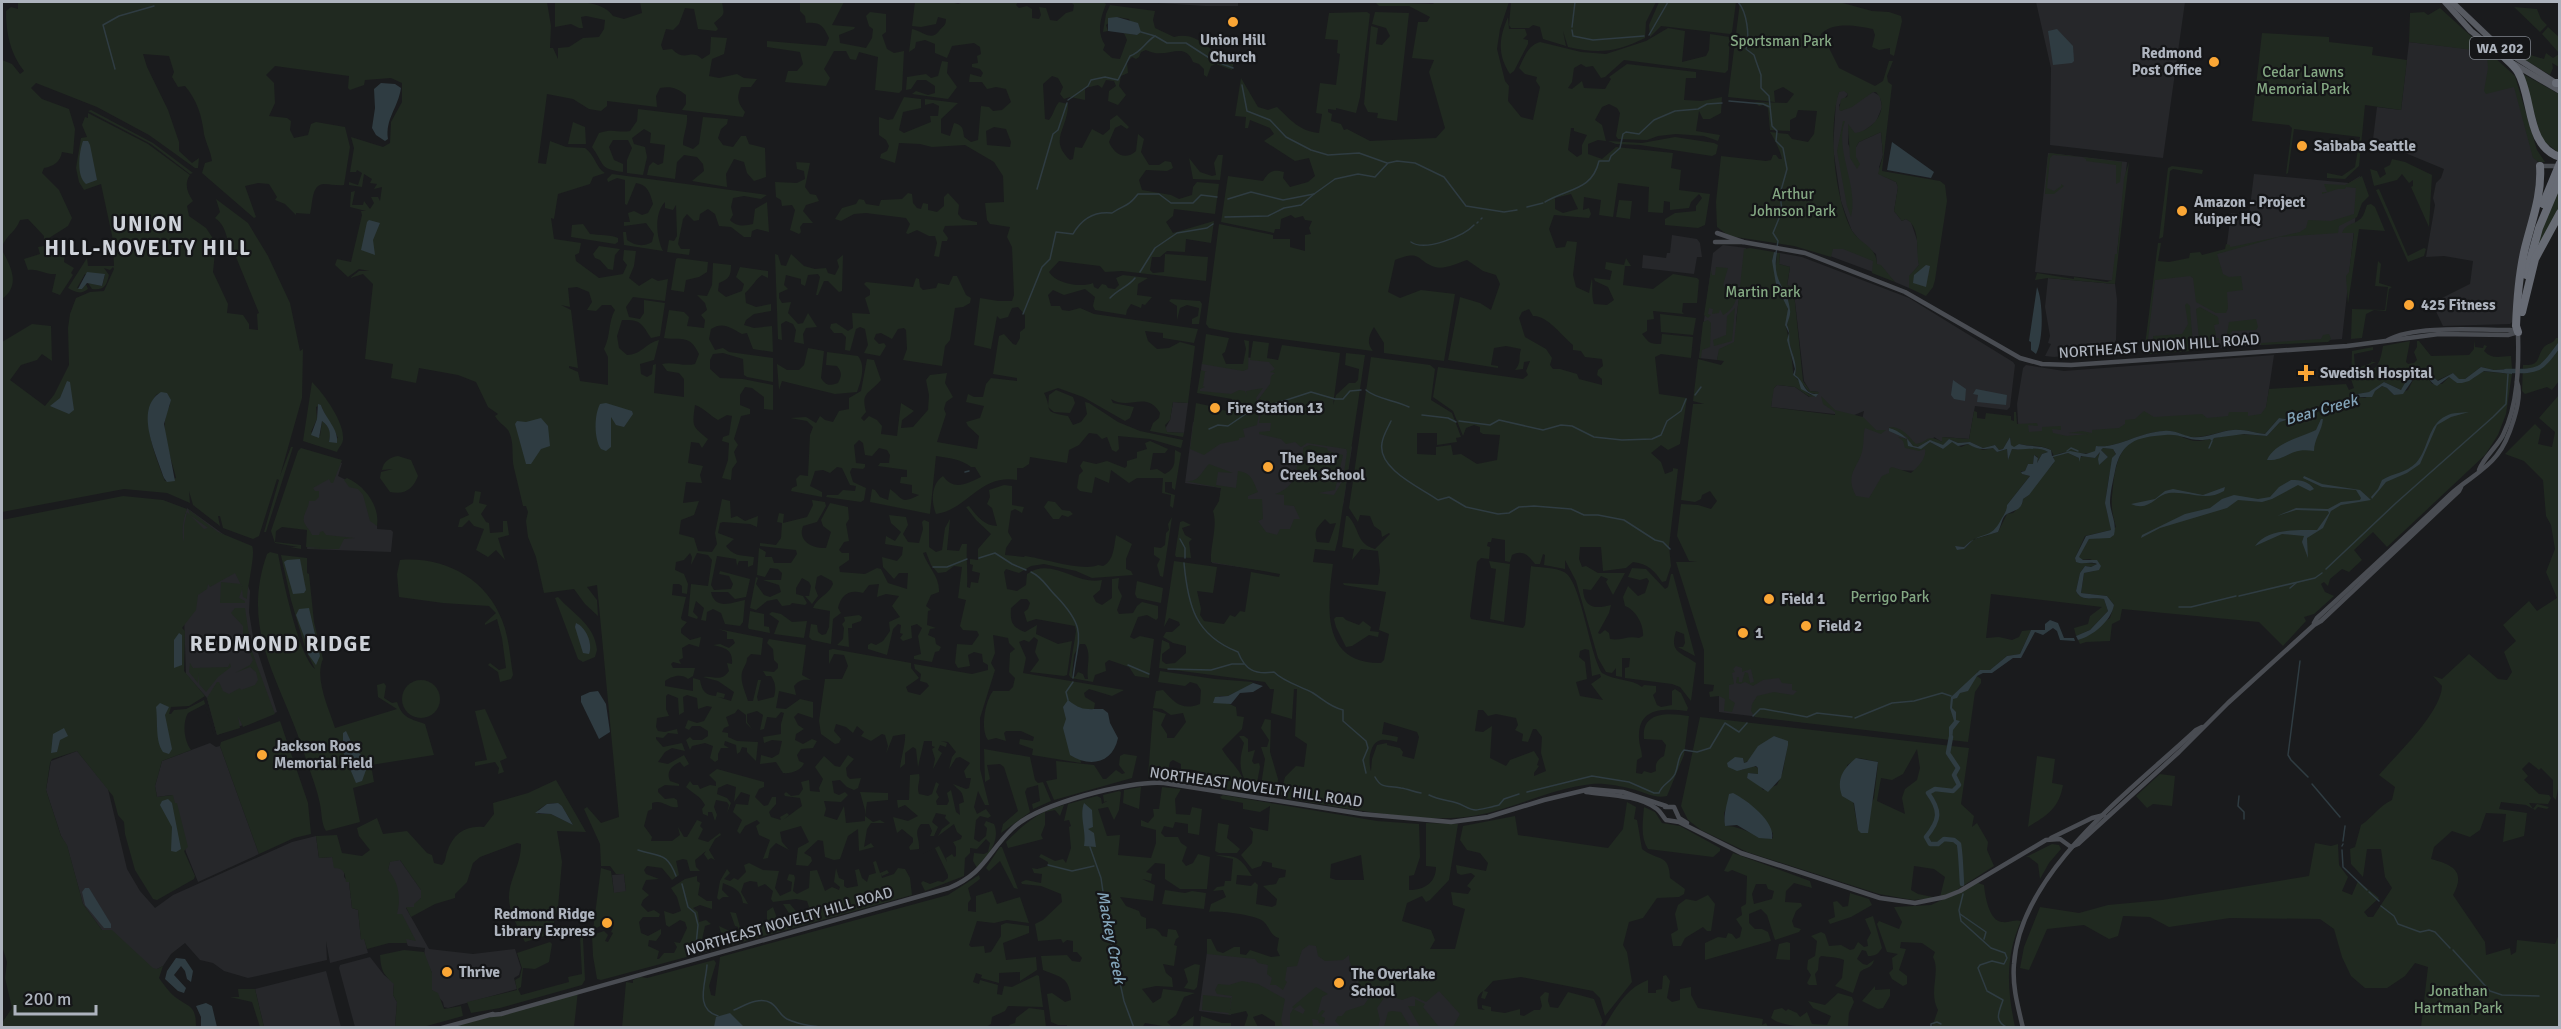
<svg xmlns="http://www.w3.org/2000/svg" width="2561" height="1029" viewBox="0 0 2561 1029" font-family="Signika,sans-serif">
  <rect width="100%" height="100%" fill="#1a1b1d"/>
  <g fill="#26272a">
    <polygon points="1143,2 1238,2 1238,6 1205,6"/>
    <polygon points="2036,2 2185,2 2163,158 2050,145 2051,68"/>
    <polygon points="2409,42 2486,51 2511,73 2536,159 2540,166 2513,321 2510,324 2443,326 2432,303 2470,284 2473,261 2444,256 2426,257 2435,205 2433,198 2436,183 2441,178 2444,169 2398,150 2372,147 2377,107 2401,110"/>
    <polygon points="1844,90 1848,94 1839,105 1841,111 1873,92 1880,96 1882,107 1876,122 1861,133 1854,133 1849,128 1848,144 1856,157 1856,147 1859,142 1881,132 1883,155 1879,167 1883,176 1896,182 1898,187 1894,211 1902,221 1906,219 1911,222 1917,240 1919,265 1909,277 1909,288 1895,282 1877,264 1876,254 1862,243 1852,231 1847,218 1841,201 1833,148 1836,101 1839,91"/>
    <polygon points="2048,153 2127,162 2114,281 2035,272"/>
    <polygon points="2254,174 2349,183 2360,176 2342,339 2150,353 2146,346 2155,271 2226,251 2231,213 2249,215"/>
    <polygon points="1672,235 1697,239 1700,243 1702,257 1697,257 1694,274 1642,268 1643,255 1666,258 1667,253 1670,253"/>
    <polygon points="1723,245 1746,248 1736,320 1738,346 1719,352 1717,360 1699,358 1713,253"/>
    <polygon points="1833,248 1843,248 1873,260 1873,272 1830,256"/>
    <polygon points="1780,253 1802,257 1909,298 2013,362 2015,365 2010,407 2007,410 1975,406 1969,439 1943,437 1942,442 1934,437 1922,471 1895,470 1871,500 1860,499 1850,495 1848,481 1864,411 1852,416 1771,407 1773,389 1777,385 1795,387 1809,397 1818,392 1810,391 1804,381 1794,293 1787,286 1790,267 1779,264"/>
    <polygon points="2048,278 2115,284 2117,300 2116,340 2109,351 2054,357 2045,356 2051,344 2048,343 2050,336 2045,307"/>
    <polygon points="2274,355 2265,416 2129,433 2019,439 2017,404 2023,368 2026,365 2064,371"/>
    <polygon points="1245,357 1281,362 1352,447 1343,506 1305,500 1296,560 1280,573 1212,563 1221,488 1185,483 1193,422 1230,427 1234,398 1198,392 1202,362 1243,368"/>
    <polygon points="1173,402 1188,403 1184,433 1167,432 1165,429 1170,420"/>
    <polygon points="303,450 342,463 338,476 362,488 377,518 377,529 391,530 393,532 391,552 307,549 308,531 301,521 280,516"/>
    <polygon points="187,508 230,539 250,591 249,612 253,637 277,712 217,735 207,698 186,674 181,526"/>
    <polygon points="1728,661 1816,672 1808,723 1719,712 1719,685"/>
    <polygon points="210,743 216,747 220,746 259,854 198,882 186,852 172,795 157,797 155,786 162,761"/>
    <polygon points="77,751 108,789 127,869 140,891 155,908 173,895 292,842 316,836 319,858 332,857 344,871 344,877 349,882 352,908 358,910 361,939 364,938 368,953 330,963 326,941 327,960 248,978 224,971 213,963 200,960 185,943 171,954 163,966 157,969 153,969 120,939 110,931 102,930 83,904 67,846 61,836 46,790 51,761"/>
    <polygon points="400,860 421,890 421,898 414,908 406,908 429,949 473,954 515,949 521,968 519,975 514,978 517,989 448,1008 444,1007 443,1002 432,990 432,973 424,956 425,948 408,946 396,919 388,870 390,861"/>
    <polygon points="624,874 626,892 614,893 612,875"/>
    <polygon points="1284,939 1477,971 1469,1027 1276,1027 1279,1001 1233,995 1231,1015 1199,1011 1207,952 1282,960"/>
    <polygon points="370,957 384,975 394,983 393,995 397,1002 395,1027 355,1027 339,968 340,965"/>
    <polygon points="326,971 341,1027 264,1027 255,989"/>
  </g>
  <g fill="#202920" fill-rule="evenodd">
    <path d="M18,2H547L551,26L550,48H553L558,59V48L569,47L583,38L599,37L604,29L605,20L586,16L581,17L583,28H579L571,24L555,27V2C577,2 602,0 613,16L624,19L642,13L640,2H722C724,15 726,13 714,23L718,29L716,31L698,29L694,9L685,8L679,24L673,30L666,29L661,45L663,50L672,49C685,63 691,48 702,59L710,54L711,37L727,38L724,54L712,59L709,76L719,78L737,74L744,78L757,79L751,87H741C736,98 738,103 745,112L743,117L682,110L686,104V95C677,88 671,86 660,88L656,96L657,107L607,101V106L601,111L589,109L573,99L547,94L538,163L546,164L550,141L566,147L585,148C595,155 596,168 605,173L593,177L590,184L558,194L554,219L551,218L554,239L581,243L579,253L575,255L576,261L599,278L623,274L627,265L623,260L624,250L636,251L634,266L629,278L639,286L652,278L658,281L668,279L665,301L633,297L626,307L629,317L640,319L644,313V300L665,303L660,336L651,338C642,324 641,319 622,320L617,336L619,348L627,355C641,355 646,343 659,340L654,360L640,364L641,374L647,377L652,374L653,365L656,364L654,393L684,397V379L679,373L667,371L662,364C672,361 684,367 695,364L699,354C689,334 684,341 664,338L669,310L684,312L689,317L687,326L704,328L705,320L701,315L707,310L705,303L697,295L707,296L712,285L713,263L731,265C731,276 729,279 719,283L718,291L726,297L742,291L744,284L736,277L740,267L768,271V278L762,275C755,280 752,287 745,293L746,303L756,307L771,304V311L754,314L746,320L744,325L754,328L772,326L773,352L753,349L747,333L742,334C731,328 723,321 711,329L709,339L715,350L723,348L729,352L773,358V382L747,377L744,375L743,359L723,353L713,354L710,360V369L720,378L743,379L773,385V410L764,409V397L752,388L745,387L740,395V405L750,409V414L741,416L734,439L738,445L734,452L737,462L732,469L731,480L722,478L728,460L729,443L722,441L723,437L729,435L732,416L727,415L718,420C709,415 704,408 695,405C692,427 692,426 708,439L702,448L699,443L691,442L688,463L703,466L700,475L702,483L686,482L683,503L699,501L694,515L681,520L679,534L694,538L698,551L712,552L717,544L715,533L722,499L730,501L731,518L737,516L745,521L758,516L757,527L750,524L723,522L720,523L718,533L734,539L726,546C734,557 742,555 754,557L753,565L748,567V561H739L737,566L736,559L717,556L711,585L714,590L731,589L733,584L729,576L719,574L720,571L750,579L746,597L735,599L728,592H711C715,611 733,602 745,600L743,622L740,626L725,624L721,613L713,609L707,612L706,621L701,620L704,608L696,601L693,612L698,617L697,619L688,616L691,584L708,586L712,560L708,555L697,553L691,565L692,557L690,553L684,560L676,562L675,570L684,574L688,584L687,594L682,593V586L679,584H673L672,595L686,597L681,618L682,620L687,622L681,629V633L690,640L701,637L699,647L689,644L682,648L683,658L679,660L681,664L673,662L671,664L673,668H695L693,676L688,679C682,673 671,676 665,681V686L693,691V678L700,680C702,691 705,695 716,696L717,692L725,694L724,698L718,697L731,701L734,692L718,681L703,677C713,675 721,683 729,671L727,663L732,664C733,649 725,648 713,645L720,644L729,648L735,643L733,639H727V632L718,629L763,638L761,655L751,654L747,658C747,664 744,666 742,672C740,682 745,691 748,701H753L758,680H761L757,697L758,701L774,697C776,689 776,683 771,676H766L763,671L774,672L778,668V664L774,660L773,649L767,643L769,639L806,645L802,675L811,680C803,679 799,680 794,686L796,695L779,691L776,708L786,709L800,699L813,702V718L798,713L794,717L798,725L804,729L796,734L795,740L803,744L812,739L817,741L813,748L801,749L797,755L799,761L804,763C802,770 791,774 783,773L776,762L760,764L761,755L772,758L779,754L782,741L772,740L764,743L763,737L781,734V724L784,713L781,712L776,718L767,717L764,729L760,730L763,715L757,711L747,714V722L752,729L746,723V715L738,709L735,713L726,717L729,726L724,728L722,732L728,733V737L737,741L758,742L756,761L747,752V748L742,747L740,752L737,754L736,745L725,741L724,745L729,748H721L718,754V760L715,762L710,758L713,746L705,743L692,746L690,750L686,740L690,737L693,740H702L708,736V731L700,726H692L689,730L685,728L688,720L697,723L704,721L712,707L707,706L698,709L697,698L687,695L683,697L684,712L679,715L678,698L668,694L666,696V709L669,716L657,718L656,727L658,731L665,732L677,729L678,734L668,733L663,738L656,737V739L663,747L682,743L685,751L672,748L665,752L658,762L668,764L684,755L689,764L684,767L680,762C671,766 666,772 670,781L679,784V786L665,785L658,789V792L665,799L674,798L677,800L678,807C668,809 663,799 652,803V809L648,811L644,826L652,837L651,841H672L680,835L678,827L684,837H687L697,820L702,822L700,826L703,829L698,839L708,842L720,833L721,835L715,839L709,850L715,860L711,858L708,860L704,854L706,851L695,860L696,867L700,871H690L687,860L683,859L676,861L679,875L672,880L662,868L647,866L644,870L646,874L659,879L646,880L642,889L649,895L643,900L641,905L648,912L654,910L660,914L659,917H643L639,922L641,933L648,936L661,929V934L656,941L649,940L648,946L659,951L657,959H659L664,953H674L677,947L674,942L680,943L687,928L685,922L680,920L669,927L666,925L664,911L673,914L681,911L677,897L671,888L685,879L697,876V881L700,883L698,895L707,901H712V909L700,905L693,908L698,912L699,922L706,920L711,924L705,926L701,944L706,947L710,940L718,942L720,948L601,980L597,979L593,956L592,935L604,931L608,935L605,941L608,942L613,933L611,932L613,928L604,924L593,930L601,868L611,871L614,893L626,891L624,874H616L610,866H601L600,844L584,809L587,807L601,823L619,817L597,585L587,587L597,600L598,616L585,604L574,589L544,593L536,557L528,537L526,521L528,512L526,506H523C520,493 517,480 514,468C511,456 515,442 508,430C504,425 498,422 495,416L498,414L488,407L476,382L458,375L419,368L416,383L391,378L393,364L365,359L373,284L363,274L350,278L359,271H369L359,269L348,277L335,265L337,259L351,262L362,215L361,211H366L350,207L351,192L355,191L352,205H363L364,201L370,209L374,203L371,197H378L380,201L382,187L374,189L377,184L370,183L372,179L364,174L362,187L349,185V182L358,185L362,173L357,170L356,172H350L354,148L351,137L383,147L390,143L391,122L402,102V83L391,78L365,80L364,85L350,90L348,88L349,76L275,66L266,75L274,83L275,103L269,116L287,118L291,121L290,130L294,138L308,135L311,124L316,122L345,127L350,147L344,185C337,186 331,184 324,184C311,184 313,204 310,214L296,213V215L285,204L275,200L277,197L269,184L258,183L245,186L256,217L254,218L202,173L205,163L212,161C211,152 206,143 204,134C202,116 197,100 185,86L178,87L172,77L174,72L169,56L143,54L147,67L168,110L179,142V151L192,163L199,158L198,168H195L149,135L97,107L36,83L31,88L42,99L69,109L75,129L73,154L62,152C60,162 54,166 44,168L42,173L59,190L72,218L68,226L49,238L55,247L58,246L65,254L64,262L74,268L71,273L73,275L60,295L52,292L56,274C45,275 39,268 28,270L24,259L40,254L38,247L44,246V236L28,219L20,220C16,232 6,235 2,247V57V60L12,64L20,74L24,71C10,53 6,33 6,11L11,7L18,9ZM577,287L589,292L592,302L587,310L596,311L602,305H611L615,310C608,322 611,335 604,349L608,357V385L580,381L578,372L569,368V366L578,368L571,310L561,305L570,307L568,288Z"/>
    <path d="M800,2H844L832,25L855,27L854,29L839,35L840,43L866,48L872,38L873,29L869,26L866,16L870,12L886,14V32L882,35L887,49L894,53L904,51L902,90L899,93L875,90L878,57L859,52L856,60L850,59L846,51H834L824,69L830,78L826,86L785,82L788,71H797L803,64L800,52L767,47V41L826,46L829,38C823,25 820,22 806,23L805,16L800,11Z"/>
    <path d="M915,2H951L958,4L964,2H1018L1016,5L1019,8L1027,6L1032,9V18L1039,19L1041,15L1039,7L1046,8L1050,20L1057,21L1066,13L1073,11L1074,5L1071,2H1103L1106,4C1101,17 1096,32 1105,45L1103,50L1112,58L1120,59L1127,40L1124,33L1137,35L1129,19L1117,17L1106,25L1108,31L1103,32L1106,14L1110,5L1155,11L1153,20L1155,28L1174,37C1194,31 1209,47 1222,60L1229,59L1234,52L1236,53L1232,70L1216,64L1211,66L1207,77L1204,75V69L1199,64L1193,62C1184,39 1166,61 1146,50L1141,52L1139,57L1136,59L1132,57L1127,62L1128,73L1121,76L1119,86L1126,95L1118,105L1108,101L1109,91L1116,86L1114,81L1106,80L1102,88L1098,85L1085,88V100L1070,97L1064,99L1060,94L1063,87L1058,78L1052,76L1043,84L1045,119L1049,120C1054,114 1054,108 1059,102L1068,104C1068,130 1048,139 1070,160L1073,159L1075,147L1082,148L1092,129L1103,135L1110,129V120L1117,115L1129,127L1127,129L1121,125L1115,128L1109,142C1114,154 1125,161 1136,151L1138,134L1144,139L1141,152L1149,165H1159L1165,161L1171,162L1173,168L1167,171L1146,170L1139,180L1142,190L1171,195L1179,199L1192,195L1193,187L1197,182L1219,184L1215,214L1174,209L1173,216L1166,222L1173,233L1214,221L1211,243L1186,239L1185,252L1167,251L1160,257H1152L1150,270L1153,273L1164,272L1165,254L1208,257L1206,281L1122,271L1105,272L1100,266L1059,261L1049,272C1056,284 1082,288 1093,283L1094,287L1098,289L1102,284L1106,285L1108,288L1115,289L1119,285L1116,278L1123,275L1148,278L1138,284L1137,295L1152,297L1145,305L1142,304L1141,308L1131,304L1127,310L1126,315L1095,310L1093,306L1095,297L1085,289L1064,295L1053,290L1048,295L1051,306H1060L1062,310L1069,311L1080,308L1094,314L1198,329L1194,343L1163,338V333L1145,331L1148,341L1157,349L1169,348L1180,342L1195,346L1188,403L1173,402L1170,420L1165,425L1167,432L1184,433L1183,437L1150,431L1153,423L1159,418L1160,413C1146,390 1130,411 1111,399L1113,403L1134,407L1130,418L1125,421L1083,397L1058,388L1044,393C1053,410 1041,412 1068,416L1073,425L1081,422L1087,414L1085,402L1089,403L1118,422L1140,431L1183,440L1181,448L1150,439L1118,436L1119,449L1116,452L1112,450L1107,437L1102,439L1097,434L1089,433L1079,445L1069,450L1067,463L1030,457L1029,464L1023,468H1017V480C979,474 969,509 936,514C931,502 931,484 943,476C954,491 966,484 981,477L975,467H971C961,459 949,458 936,456L930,514L870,502L872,489L875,490L880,497L888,500L890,489C903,498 900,505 919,495L912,493V485L900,483L901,477H907V470L878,466L880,463H889L890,455L887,450L879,448L872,456L865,455L863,443L859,440L854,445L856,463L865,464V467L863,469L852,468L850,472L853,482L866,488L864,500L861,502L826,497L827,495H838L843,490L855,491L856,486L850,485L842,468L837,467L830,473L823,470L815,471L810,486L822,492V497L791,491L792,488L797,486L796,479L800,475L808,476L810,435L813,427L807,421L790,418L806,417L816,423L820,416L825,420L833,422L839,411L849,409V398L861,391L867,359L874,360L881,380C868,395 861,392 866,412L861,418L864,421L869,416L877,420L882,426L881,434L897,436L901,403L914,411L902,420L901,428L913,427L928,410L929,395L926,380L930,375L947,373L945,383L953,397L946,402L944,409L946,414L937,442L977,449L979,436L968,426L966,422L980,418L984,406L966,402L968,394L974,397H983L986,384L991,378L1017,381V378L993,374L999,336L1004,334L1013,344L1016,345L1020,338V332L1025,328V315L1018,307L1012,308L1008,317L1000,319L997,316L991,349L974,345L980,298L998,301H1012L1014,295L1012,247L1007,237L1010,227L990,224L987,220L985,203L1004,202L1003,176L994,162L965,145L932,147L920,144L899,143L895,163L880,158L881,154L887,151L889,146L886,140L879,135V117L888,120L893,119L904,97L921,99V108L903,112L899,130L904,133L931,122L930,116H938L939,106L933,103L925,105V99L958,103L941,119V133L950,136L954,123C963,125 963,129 964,137L971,142L978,140L981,106L989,107L993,111L1002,110L1011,102L1006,89L996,87L987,89L982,82H969L970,74L981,77L983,73L980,69L972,67V64L978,63L977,56L981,54L980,47L974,43L952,46L947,58L935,53V44L925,40L916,42L915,48L909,52L912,29C923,31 931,42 939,31C943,26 946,26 946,19L938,17L936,24L921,27L912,26ZM994,127L1006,129L1011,142L1010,147L987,145L986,131Z"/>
    <path d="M1375,2L1433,4L1435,2H1509L1500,29L1497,49L1505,81L1509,86L1508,101L1521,117L1533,120L1540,87L1536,81L1537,77L1525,74L1519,68C1524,58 1528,45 1540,42L1581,52L1606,54L1646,41L1668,28L1685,31L1682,62L1706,56L1709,50L1710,34L1730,37L1728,70L1725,73L1624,60L1605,77L1601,78L1593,66L1586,67L1581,64L1574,68L1572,82L1568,88L1572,89L1582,81L1584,88L1605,89L1611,79L1609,77L1627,64L1696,72V78H1686L1684,100L1702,101L1722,97L1721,113L1710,119H1703L1699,111L1696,131L1720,135L1718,141L1704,136L1676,134L1658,136L1647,140L1618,139L1616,136L1620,113L1617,108L1609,104L1602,107L1595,120L1602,125L1606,141L1598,140L1588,144V154L1602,159L1616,147L1673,153L1671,168L1681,170L1679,190L1710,194L1705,225L1698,228L1665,225V219L1675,213L1696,211V206L1702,198L1699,194L1691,202L1689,208L1670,210V202L1664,201L1663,213L1648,212L1649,187L1618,183L1613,217L1599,215L1601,200L1584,197L1583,210L1589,208L1591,214L1589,218L1554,215L1549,229L1556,248L1565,247L1567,241L1577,242L1573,275L1576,287L1589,293L1592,278C1593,287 1591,295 1594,304L1607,305L1614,300L1608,287L1595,281L1594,278L1610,280L1612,271L1605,269L1606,262L1624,265L1626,258L1631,266H1625L1623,285L1653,289L1673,274L1697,278L1699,280L1697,303H1683L1682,312L1684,314L1653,311L1654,319L1647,320V331L1642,334C1649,342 1648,344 1661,344L1662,334L1693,337L1691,358L1661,354L1655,357L1659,394L1687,398L1680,444L1668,450L1661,445L1651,453L1661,462L1665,474L1673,471V468L1678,469L1669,546L1671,566L1666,581L1662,582C1654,570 1648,564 1633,562L1626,568L1603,571L1601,547H1580L1579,559L1582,567L1586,566L1598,573H1625L1613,595L1606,582L1608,579L1601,576L1591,590L1583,589C1584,609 1596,609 1611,605L1609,613L1598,633L1600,634L1605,630L1609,633L1610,639C1621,641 1628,635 1639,638L1643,636C1644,625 1636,610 1625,606L1623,597L1628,586L1638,596L1645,593L1649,581L1647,578L1640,580L1628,577L1632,568L1646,569L1665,589L1668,587L1671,574H1673L1695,656L1678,647H1683L1685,643L1684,634L1676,631C1669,653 1681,652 1696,663L1691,701L1680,687L1672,684L1625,678V668L1629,667L1630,658H1622V677L1616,676V668L1612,673L1606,672L1598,658L1576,581L1565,560V569L1544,565L1545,555L1543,554L1540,564H1535C1529,556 1523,549 1512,555L1510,562L1505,561V540L1492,538L1491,542H1488L1487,546L1490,547L1489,559L1481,558L1477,562L1470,616L1471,619L1523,628L1525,625L1531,566C1541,568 1555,567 1564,572C1581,580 1589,653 1602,673C1615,681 1633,679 1642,687L1644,685L1656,686V692L1653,695L1657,705L1661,707L1672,705V691L1675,689L1681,693L1688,708L1687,711C1665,709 1638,706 1639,738C1639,745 1642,750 1642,757L1637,760L1636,773L1642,774L1644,771L1651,773L1656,771C1655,763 1657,760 1664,756L1666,745L1662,740L1644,739C1641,710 1670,713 1689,716L1684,755L1667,796C1655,799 1644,792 1632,789C1620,786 1605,783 1592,784C1552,788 1516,808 1478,815C1424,826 1339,806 1283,798L1281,794L1285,777L1296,766L1304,767L1307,744L1295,736L1297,689H1294L1292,719L1271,713L1274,689H1270L1265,682L1159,668L1162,640L1169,643L1170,648L1162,654V661L1166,664L1175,663L1186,653V646L1173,643L1163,637L1166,632H1172L1180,625L1179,622L1169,618L1164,627L1174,561L1217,567L1213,593L1197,591L1201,609L1200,615L1204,621L1224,624L1230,615L1235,617L1240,611L1245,612L1251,572L1279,577L1280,574L1211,562C1210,546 1218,526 1213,511L1219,501L1221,488L1185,481C1199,483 1201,472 1209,464L1233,473L1218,472L1216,485L1236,488L1238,471C1252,473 1253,481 1258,492L1248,496V499H1262L1263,519L1258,521L1266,532L1277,535L1280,529H1290L1294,519H1300L1294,506L1284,505V495L1275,494C1291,489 1300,475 1296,458L1303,456V448L1309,445L1327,448L1328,451L1343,455L1335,490L1318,493L1334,495L1343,480L1347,452L1346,449L1307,443L1301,447L1295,442L1286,444L1281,439L1259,434V432L1270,431L1271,423H1259L1262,409L1258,400L1270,384L1271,376L1275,373L1270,372L1275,369L1269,362L1250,360L1253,341L1269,343L1267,358L1278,360L1282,345L1340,353L1333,405L1336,395L1349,383H1355L1358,380L1359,369L1345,365L1346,353L1365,355L1338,539L1335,551L1315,549L1313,562L1333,564C1327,607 1321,664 1381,663L1384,660L1389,634L1379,630L1386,592L1344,585L1343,583L1378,585L1380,571L1378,551L1361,549L1352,560L1354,549L1342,547L1346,516H1348C1361,530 1355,543 1375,549L1390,534L1389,533L1382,537L1381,531L1374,526L1370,516L1360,515L1358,522L1349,508L1371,357L1430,365L1435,369L1431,400L1452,413L1461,437L1456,438L1457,442L1437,445V433H1417V454L1436,455V447L1451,445L1453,455L1461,454L1477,464L1497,460L1500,435L1483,434L1480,432V427L1474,425L1466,428L1463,436L1453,411L1433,397L1438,367L1523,379L1528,375L1526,371L1530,361L1524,362L1523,369L1515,370C1522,362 1518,358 1521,349L1506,346L1494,348L1491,365L1498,366V368L1448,360L1460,297L1480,303L1491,310L1500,284L1496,275L1483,271L1467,260C1458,263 1444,270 1435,267C1416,261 1422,249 1395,260L1388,292L1400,298L1421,290L1455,294L1444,361L1384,353V343L1374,327C1369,335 1366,343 1373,351L1229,332L1209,328L1206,324L1219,224L1273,235V239H1290V247L1305,251V235L1311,234L1309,228L1312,221L1305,220L1303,216L1295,218L1291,215L1281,219L1280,229H1275L1274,233L1221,222L1228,176L1263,181C1269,171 1273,169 1284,172L1283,178L1290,187L1308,182L1315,176L1309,158L1295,161L1264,141L1274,134L1270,128L1250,120L1248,128H1245L1246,117L1235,116L1241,78L1258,107L1268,110L1277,107C1291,120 1299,131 1319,133L1322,114L1316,113L1320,83L1336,85L1340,54L1337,53L1338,40L1325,39L1329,13L1367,12L1370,14L1360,97L1356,113L1336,108V110L1328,109V112L1332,114L1331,121L1341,124L1344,130L1347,129L1370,141L1436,138L1445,128L1429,72L1434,60L1412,58L1418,22H1427L1430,17L1409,6H1379ZM1571,128H1574V131L1587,135L1582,145V154L1577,157L1568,150ZM1571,194L1578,209L1563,213L1555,209V198ZM1529,309L1533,316C1547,315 1562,336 1573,345V350L1581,351L1585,357L1602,359L1603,366L1598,370L1597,375L1602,379V385L1579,379L1577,374L1560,369H1553L1550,365L1552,358L1546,349L1525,337L1519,318L1522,312ZM1325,519L1330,524L1336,523L1329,543L1317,542C1313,529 1318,527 1325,519ZM1585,649L1589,650L1592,676L1600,674L1601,677L1591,684L1603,700L1580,696L1576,682L1587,679L1585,662L1579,657L1580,651ZM1478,710H1483L1488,716L1496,714L1516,718L1518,725L1515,730L1523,734L1522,741L1528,742L1533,729H1536L1542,737L1541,753L1546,771L1534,776V773L1539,766L1537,765L1539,759L1534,751L1510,760L1506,766L1490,758L1492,726L1483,732L1475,731ZM1384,722L1417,732L1419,737L1414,759L1402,756L1403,752L1400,748L1387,745V743L1377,745L1372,759L1371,771C1368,763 1369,742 1381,740C1386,739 1393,741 1397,742L1398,737L1382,734Z"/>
    <path d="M1511,2H1656L1646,22L1645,38C1617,52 1599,54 1568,47L1563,31L1566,46L1543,39L1540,27L1533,25L1529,28H1511L1509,25Z"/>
    <polygon points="1659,2 1736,2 1732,32 1730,34 1661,26 1650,37 1649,25"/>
    <path d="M1740,2H1839L1872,11L1889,12L1901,16L1902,21L1894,56L1890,54V48L1879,50L1872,47L1875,35L1873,29C1858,26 1833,21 1821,34V41L1828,46L1839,68L1875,86L1883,81L1889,61H1893L1887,76L1888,82L1892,85L1882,171L1940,181L1945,185L1947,201L1935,280L1933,287L1926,296L1909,288V276L1919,265C1915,252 1922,228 1906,219L1902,221L1894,211L1898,187L1896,182L1878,174L1883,155L1881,132L1859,142L1856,147V157L1860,164L1857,169L1850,158L1848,124L1855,133C1873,131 1891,108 1876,92H1873L1852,107L1841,111L1839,110L1841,99L1847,97L1848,94L1844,91L1839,92C1828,128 1834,195 1851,229C1860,245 1876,245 1877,264L1881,265L1895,282L1872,273L1873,261L1843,249H1833L1831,257L1794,246L1729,236L1717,227L1716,202L1721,156L1766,161L1771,160L1773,155H1776L1779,159H1782C1780,150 1775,140 1770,132L1788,134L1792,139L1808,142L1814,134L1817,111L1798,110L1796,117L1790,120V131L1770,130L1768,108L1763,105L1759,106L1755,102L1787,103L1794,94L1783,87L1774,91L1775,102L1728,97Z"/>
    <polygon points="2514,7 2537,9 2541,19 2547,25 2540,32"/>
    <polygon points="2440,8 2515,76 2537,150 2545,162 2539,162 2533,158 2514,87 2486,94 2484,91 2488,68 2487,56 2481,51 2409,42 2410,13 2424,12 2428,15"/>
    <polygon points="1375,12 1409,13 1397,121 1377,118 1378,113 1368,112 1364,104 1371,26 1378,28 1376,44 1382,45 1390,36 1386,28 1372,24"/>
    <path d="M1508,17L1509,29H1525L1527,35L1523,39L1528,40V44L1514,71L1510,74C1497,54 1499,38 1508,17Z"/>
    <polygon points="2548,27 2559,37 2559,53 2542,34"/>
    <polygon points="2262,33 2329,37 2329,42 2373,47 2372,55 2407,60 2401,110 2365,105 2359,166 2345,179 2327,178 2327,173 2342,176 2355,167 2360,137 2294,129 2288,173 2286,174 2292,128 2289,125 2252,121"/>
    <polygon points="2513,48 2514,50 2544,59 2546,53 2553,58 2559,54 2559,67 2552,63 2553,68 2550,75 2514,53 2511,50"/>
    <polygon points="942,61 948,62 947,73 957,87 948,99 912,94 916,91 928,95 935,93 935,86 926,80 917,80 911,89 906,90 907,77 926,74 931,78 938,76"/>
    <polygon points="2523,74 2559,94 2559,153 2542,140"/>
    <path d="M638,109L687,115C688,126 683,134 683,145L693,149L699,144L703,117L728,119L727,124L721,129L718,138L723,145L733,147L741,136H746L749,144L765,148L766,177L754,181L747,173L744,162L734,159L726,174L727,187L692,181L704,171L703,164L697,157L684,155L677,162L675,179L647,175L649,166L653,162L658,165L663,163L665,145L650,143L651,133L644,129L632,138L634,144L645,147L647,157L643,175L627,173V160L632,148L628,140H613L609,147L614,160L623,164V172C599,169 605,165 592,147L599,133C614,128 617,133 630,131L637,121Z"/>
    <polygon points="91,110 153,143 193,173 190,174 151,144 88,111"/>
    <path d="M88,113L148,144L190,175C184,183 187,193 193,201L187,206L189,216L206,228L216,243L213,272L228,304L227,313L243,315L249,324V329L258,330L257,314L259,313L236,257C225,247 230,228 215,218L220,212L216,199L248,223L268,256L290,303L300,351L303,349L302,398L280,476L291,447H293L266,532H264L279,480L277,479L259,536L253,539L223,528L220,516H218L220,526L193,505L189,491L190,503L167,493L124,489L2,512V342L32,324L51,326L52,361L42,354L37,360L21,365L10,380L45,406L54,395L69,365L68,328L70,314L76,298L90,292L104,291L114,269L113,267L110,270L104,268L109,275C106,287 104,290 92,289L88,283L102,286L105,275L85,274L77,288L82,289L86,284L88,289C81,295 75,292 68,288L87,258L88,266H114L113,240L101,184L84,190L79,182L76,168L81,138L87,137L82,125L85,117L88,118ZM166,393L170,405C157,428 171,455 176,478L165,481C156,458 138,416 157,394Z"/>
    <path d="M1843,121H1845C1834,149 1859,187 1851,217L1847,206L1837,151Z"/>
    <polygon points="573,122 585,127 586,144 568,144"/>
    <polygon points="1675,137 1714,143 1718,145 1716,154 1712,156 1640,145 1616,144 1608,141 1642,143"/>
    <polygon points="2050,153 2122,162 2120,182 2116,184 2116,165 2086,161 2086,159 2082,157 2053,155 2050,158 2047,188 2054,191 2061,186 2061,184 2064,186 2054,194 2045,194 2048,155"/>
    <polygon points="1218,155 1223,155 1220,180 1193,179 1189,158 1200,172 1212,176 1216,175 1214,163"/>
    <polygon points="2392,159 2405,162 2432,175 2429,227 2411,187 2413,186 2413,180 2409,183 2402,174 2397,180 2374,186 2370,169 2377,171 2380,178 2386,174 2384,168 2390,165"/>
    <polygon points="796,162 810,163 805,187 810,194 816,195 819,201 806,205 803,211 813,223 803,223 800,227 801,232 799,234 790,230 795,210 792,205 782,206 781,200 776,197 775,182 797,183 805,179 804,171 797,169"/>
    <polygon points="2129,162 2115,284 2048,278 2035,280 2037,273 2074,279 2074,277 2107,282 2112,280 2115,254 2117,254 2124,178"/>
    <polygon points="2172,166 2203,170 2202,174 2173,169 2170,171 2163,237 2159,239 2168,168"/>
    <path d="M612,174L767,195L761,199L744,196L733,198L731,207L733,215L730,220C736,227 745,226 753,224L755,209L767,202L769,232L757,229L752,231L751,237H744L731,227L719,226L715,214L708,209L700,214L699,220L694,221L687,214L683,219L678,244L681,249H690L689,255L667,252L669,240L674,241L677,236L676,205L673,210L665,208V202C654,213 656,237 663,251L624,245L623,232H626L627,240C636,246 643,247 652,242L654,234L646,223L624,226V222H630L628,213L634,211L642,215L648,213L653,204C650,193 648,185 636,183L627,205L625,204V180L617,178L608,182L607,179Z"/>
    <polygon points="2362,176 2369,196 2362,203 2357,217 2339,226 2338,233 2279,237 2217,254 2223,274 2229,277 2241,276 2243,290 2227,292 2228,308 2226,313 2216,313 2196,302 2193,278 2190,276 2155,280 2147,348 2150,350 2154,348 2153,336 2182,334 2188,324 2185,305 2187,303 2190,306 2193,347 2191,351 2150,354 2146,351 2145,345 2158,243 2161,243 2158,261 2169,262 2189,258 2190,253 2200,252 2202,255 2225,249 2226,244 2230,245 2230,247 2236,246 2300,232 2306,228 2308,220 2331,221 2354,214 2356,188 2346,187 2345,189 2338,189 2322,194 2322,192 2327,192 2324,184 2345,185"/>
    <polygon points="2559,184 2559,210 2532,263 2536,243"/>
    <polygon points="2379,189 2408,256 2424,248 2426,249 2424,256 2408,262 2376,190"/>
    <polygon points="908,193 912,194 913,203 917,208 921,209 923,203 928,204 928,210 937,212 944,206 944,197 948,193 959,205 958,214 962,219 977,222 977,225 945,226 943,231 948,238 947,241 942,241 939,257 934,256 937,243 935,236 929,236 917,230 908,234 906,233 910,224 906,218 866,213 854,214 841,221 835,219 842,208 856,204 859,199 864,200 866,204 879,206 881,200 902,199"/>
    <polygon points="1619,200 1632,201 1630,219 1616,217"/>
    <path d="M2371,204L2375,207L2385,231L2359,229L2348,304L2346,276L2349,272L2354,233H2342C2345,224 2352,225 2359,220C2364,217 2365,210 2367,205Z"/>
    <path d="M583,224L590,234C598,235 613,235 618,238V242L615,244L571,237L572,225Z"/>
    <polygon points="599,246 620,249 615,255 613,270 608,269 600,260 595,258 593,254"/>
    <path d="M1750,248L1774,252L1772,261L1776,265L1777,253H1780L1779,264L1790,267L1787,285L1792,286L1794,293L1803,381L1810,391L1819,392L1818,394L1810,393L1795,375C1798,365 1792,354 1790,345C1787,337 1791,333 1787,325L1790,311L1785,295L1789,315L1785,325C1788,330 1794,370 1793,375C1804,383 1802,396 1818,396L1810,397L1795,387L1777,385L1774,388L1771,407L1835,415V412L1823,404L1821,396L1835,410L1863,417L1876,430H1886L1881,434L1865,428C1863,435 1864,441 1863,446C1861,467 1843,472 1856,496L1869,498L1882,476L1889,473V469L1892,467L1911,473C1918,467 1927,458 1925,449L1919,451L1905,448L1903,441L1898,437L1907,439L1909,446L1919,449L1930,442L1943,449L1950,441L1961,447L1968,444L1983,450L1993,448L1997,452L2007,449L2008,459L2012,449C2024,451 2037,444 2048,452L2042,454L2037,463L2038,457L2034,455L2033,464H2028L2025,471H2021L2022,474L2030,476L2007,505V511C2002,517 2001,527 1995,532C1984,539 1977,534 1964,547L1957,546V550L1964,549L1974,539L1998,532L2007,514L2013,513L2022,504L2023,499L2029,495L2028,493L2053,464L2054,456L2051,450C2041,444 2031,447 2020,444L2014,448L2011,445L2010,437L2003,449L1999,450L1995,445L1983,448L1970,442L1958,443L1949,439L1943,446L1930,440L1918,447L1913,446L1907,437L1889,428V427C1903,427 1907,435 1916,444C1929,442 1926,433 1942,442V437L1969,439L1974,411L1977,412V418L1985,419L1986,413L2011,416V420L2014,421V412H2016L2017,424L2037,423L2038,426L2039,423L2038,426L2028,425L2029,432L2042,431V427L2061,426V430L2052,429L2053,433L2067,436L2088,434L2068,433L2082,431L2092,433V430L2119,428L2125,424V420L2135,419L2144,411L2154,417L2202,414L2207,418L2228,416L2229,412H2248V416L2261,414L2266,407L2269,389L2346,384L2349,390L2354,388L2351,379L2352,351L2373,347V350L2354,354L2355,369L2371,363L2373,358L2372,362H2376L2365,367L2367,371C2379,370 2381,357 2383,346L2410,341L2406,362L2408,364L2414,363L2417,360L2414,352L2417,347V341H2419L2431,356L2469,355L2474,349V340L2475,347L2483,348L2484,345L2487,346L2484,351C2493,360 2499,356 2511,356L2512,369L2494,370L2481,367L2465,379H2458L2453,373L2436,381L2429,372L2421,369L2413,373L2401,390L2384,382L2370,392L2357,394L2337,403L2285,419L2279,418L2265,434C2254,433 2245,429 2233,430C2219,431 2206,438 2192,437C2182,436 2175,430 2165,431C2139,432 2117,449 2096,446V451C2082,458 2069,447 2054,456L2068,453L2079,458L2083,456L2095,458L2100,452L2099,464L2108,457L2101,450L2103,448L2113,449L2116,454C2111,459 2105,498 2106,506C2107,514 2110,521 2111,530L2085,536L2075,558L2076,562L2097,564L2091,567L2085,566L2080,573L2076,591C2082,603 2093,596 2104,599L2108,611L2090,630L2076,636L2074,628L2088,624L2090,616L2102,607L1991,594L1986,638L1999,637L2012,640L2019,637L2022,631L2031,630L2020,654L2007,656L1990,670L1977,672V676L1981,679V683L1975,692L1968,742L1755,717L1751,711L1752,704L1757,696L1774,692L1793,695L1797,691L1792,690V684L1782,683L1779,678L1763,680L1753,686L1745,682L1740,684L1736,683L1737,677H1739V682H1742L1745,672L1748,673L1750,683L1754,682L1751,669L1742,672V668L1736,666L1733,669L1735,672L1732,673L1734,684L1729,685V699L1735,703L1732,712L1724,711L1725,699L1719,696L1710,697L1709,692L1713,691L1714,685L1704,684V650L1676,562H1697L1689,561L1677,536L1681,504L1698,505L1711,509L1717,501L1710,491L1702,495L1701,499L1695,502L1681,500L1693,404H1704L1693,401L1698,359L1721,365L1724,361L1717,360L1719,349L1734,342L1744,249Z"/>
    <path d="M2,250C11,267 21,285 2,299Z"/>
    <polygon points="775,254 778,255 781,265 786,266 791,254 804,266 815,269 826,268 828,273 835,275 839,267 837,260 843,255 842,291 839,292 828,281 824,281 818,295 816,295 820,277 818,274 808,275 805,286 801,284 801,279 786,275 784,285 788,289 779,293 779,298 782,303 791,302 788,313 798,324 803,323 808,313 817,327 806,328 803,334 804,344 794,342 796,330 793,324 786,321 781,324 782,340 778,339"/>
    <polygon points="678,258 708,262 707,272 699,277 686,280 684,292 671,290 676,259"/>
    <polygon points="2378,261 2381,264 2379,283 2392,287 2389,289 2386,311 2374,310 2366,314 2362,338 2351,339 2352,309 2385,310 2388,287 2375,286"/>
    <path d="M1716,267L1728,268L1723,285L1727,290L1728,284H1738C1737,298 1736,308 1723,315L1720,309L1719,313L1712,314L1713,309L1709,308L1708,314L1711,315L1708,318L1704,315L1711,270L1712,275H1715Z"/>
    <polygon points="953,276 957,276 966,295 971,298 970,303 963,307 955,308 950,340 945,346 942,366 903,360 907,349 906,330 904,328 898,329 892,339 881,333 876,334 874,339 879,344 884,343 886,346 880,356 864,353 868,345 865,329 860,327 856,329 850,351 845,350 846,337 842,333 834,333 830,328 831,324 836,323 848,331 853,328 852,313 870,314 865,298 870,295 870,290 864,284 866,282 913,287 916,278 919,279 920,287 923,290 936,288 938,283 949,285"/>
    <polygon points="1171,299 1200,301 1202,304 1199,324 1192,324 1192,319 1198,316 1199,308 1187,305 1180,308 1177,320 1177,306 1169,301"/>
    <polygon points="2200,307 2218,317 2219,324 2214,325 2216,335 2210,336 2211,338 2219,338 2219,340 2202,341 2199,339 2196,309"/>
    <polygon points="1735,308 1732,341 1714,346 1713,340 1726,335 1727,316"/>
    <polygon points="1660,314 1696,318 1693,335 1661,332"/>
    <polygon points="2256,319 2258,327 2256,330 2232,331 2230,335 2227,334 2229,322"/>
    <polygon points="1708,320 1711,323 1710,347 1702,350 1701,358 1699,358 1703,322"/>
    <polygon points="1206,334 1229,338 1225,352 1222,354 1226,364 1243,364 1246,349 1244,340 1249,341 1248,369 1243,371 1202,364"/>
    <polygon points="2329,334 2331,339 2328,342 2261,345 2261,343 2321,339 2323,335"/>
    <path d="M2556,338H2559V381L2552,390L2547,387L2525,394L2522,391L2523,365C2542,366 2536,356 2544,347C2549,342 2552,345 2556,338Z"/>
    <path d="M808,348L824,351L821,378C826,386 830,386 838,383C842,376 842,372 837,366L826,365L827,352L858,356C866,366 861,381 857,392L835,394L782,381L779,390L777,364L787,370H799L804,365Z"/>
    <polygon points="1201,370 1207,372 1205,372 1203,386 1205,387 1200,389 1200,391 1231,394 1239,390 1245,391 1247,397 1246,391 1263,388 1256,398 1260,409 1257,425 1243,429 1245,437 1239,438 1239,440 1220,444 1204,455 1190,449 1196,403 1210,406 1210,412 1218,413 1222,410 1229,411 1232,399 1197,393"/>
    <path d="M2480,371L2512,374L2506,414L2498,435L2485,455L2387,547L2373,532L2354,550L2362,560L2349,572L2342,569L2330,579L2328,586L2324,582L2321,584L2325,592L2334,596L2314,614L2304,617L2306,621L2283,646L2259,622L2122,609L2120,620L2112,624L2110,641L2086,642L2080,644L2078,640L2110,618L2114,605L2107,596L2081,593L2084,573L2094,571L2101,566L2090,559L2079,560L2078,557L2089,539L2098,538L2116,527C2111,509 2111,504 2113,486C2117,447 2130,432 2172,434C2182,435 2188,442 2199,441C2209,440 2220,436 2230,435C2243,433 2255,435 2267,436L2280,422L2360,397L2365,398L2382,386L2387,388L2394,395L2408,390L2414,378L2422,374L2427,376L2432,384H2442L2449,377L2452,378L2457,383L2474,378Z"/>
    <path d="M312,382C324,394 345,423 343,440C342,445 339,447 337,452L303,441ZM321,405C325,417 333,426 338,438L329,441C332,432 329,426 322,421L320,436L311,432L317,419L316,407Z"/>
    <polygon points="1056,390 1073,397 1075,403 1070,413 1054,412 1048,407 1049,395"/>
    <path d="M2559,395L2560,778L2556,800L2553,797V780L2541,768L2539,770L2529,762L2522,769L2528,776L2524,780L2539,794L2549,795L2551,798L2548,804L2529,803L2533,809L2537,804L2549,807L2547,809L2538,807L2535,810L2526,805L2501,802L2499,809L2527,813L2524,836L2503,842L2506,814L2486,813L2480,830L2470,837L2452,831L2434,847L2431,859C2453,865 2466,871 2453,895L2485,942L2486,955L2510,948L2511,955L2516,952L2517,940L2555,944L2559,934V1027H2421L2428,967L2415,963L2405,976L2387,988H2365L2351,976L2342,957L2334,929L2320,919L2230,918L2169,927L2150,917L2123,916L2118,936L2109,939L2084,925L2047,929L2029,970L2020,968L2024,947L2040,907L2079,913L2108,905L2162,900L2309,876L2315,843L2331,846L2338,844L2339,865L2348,877L2342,891L2352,895L2358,881L2379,898L2364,912L2368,917H2373L2392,888L2385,877L2381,849H2367L2363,877L2351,864L2350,849L2355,847L2361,825C2373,817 2379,806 2392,800L2395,787L2379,775C2397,754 2441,713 2442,686L2433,676L2442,679L2469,654L2498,679L2507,680L2512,672L2504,652L2516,641L2503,625L2529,601L2537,611L2557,598L2546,572L2555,549L2551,525L2546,516L2543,480L2524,461L2505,454L2535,424L2541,430L2538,444L2552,447L2555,432L2539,418Z"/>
    <path d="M1150,441L1168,449L1165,453H1153L1150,470L1157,469L1165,474C1177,468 1174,461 1175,450L1181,453L1175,490L1172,488V482H1165V492L1175,495L1173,508L1170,506L1171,495L1162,493L1163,478H1137L1129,483L1111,470L1109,483L1095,477L1092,493L1080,491L1077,488L1079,475L1083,471L1080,466L1083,461L1096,464L1107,461L1125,468L1127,466V461L1137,458V452L1147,449L1145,443Z"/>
    <path d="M301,448L342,460L333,483H331L329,479L313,488L315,491H319V497L315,501H309C309,508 302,515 304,522C306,527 310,530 312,535H319L320,532L323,531L326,535L355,538L344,539L339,549H306L320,548L306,547L307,530L282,527L276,531L275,542L301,545V549L290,547H298L275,543L271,531L298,451Z"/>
    <path d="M398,456L411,460L418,476C413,489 405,495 390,492L380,478L381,472L393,469L382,470C383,462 390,457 398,456Z"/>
    <path d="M347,478C365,486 380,506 377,526L370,521L363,495L358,489L349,487L344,480Z"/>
    <path d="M1004,485L1012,486V505L1024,507L1022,513L1015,509L1011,511L1008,532L1012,539L1006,548L1005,555L1024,557L1025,556C1042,558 1083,572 1098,565L1103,566C1114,561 1114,546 1116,535L1132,544L1126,559V569L1131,571L1133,575L1092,578L1076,571L1044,564L1031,566L1019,573L1006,569L1004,572L1007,589L1017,591L1026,585L1027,574C1052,556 1077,586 1102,580L1100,590L1093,596L1096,602L1102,605L1112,598V579L1119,578L1118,588L1122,596L1117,610L1119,614L1133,613L1137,606L1142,602L1158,606V618L1156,620L1147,615L1138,617L1130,637L1134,639L1140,636L1154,639L1149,678L1135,676L1129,667L1109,660L1105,663L1106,671L1095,675L1093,682L1071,678L1069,675L1076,631L1075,626L1036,619L1027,622L1024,612L1028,609L1030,603L1027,599H1021L1011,608C1010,622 1012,627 1025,632L1037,625L1036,634L1058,644L1072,641L1067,675L1064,676L1030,672L1039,660L1035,652L1038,640L1034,637L1029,642L1024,640L1019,642L1026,658L1023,673L1124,690L1112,696L1089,689L1084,693L1085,697L1095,703L1094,709L1084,710L1072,704L1081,763L1032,755L1033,749L1019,744L1020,739L1033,741L1034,737L1021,731H1006L1004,733L1006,741L996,738L988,740C980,730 985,701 993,691H1009L1013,687L1015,678L1009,672L1010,653L1015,649L1009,643L1008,638L993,635L995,653L991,663L995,670L980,718V769L989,805H985L978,791L974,807L977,814L986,809L991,816L988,818L980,816L976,820L974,839L979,842L986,836L987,828L984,825L986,821L994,824C1001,840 988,856 977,868L973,861L974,853L984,854L988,852L990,843L986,839L977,849L970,848V853L965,858L964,876L925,891L921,883L923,881L930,884L938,881L943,882L948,878V875L935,848L923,854L939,846L947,862L946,858L952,854L954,857L956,856V847L953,842L961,839L962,836L957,832L954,824L938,836L942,829L950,823L945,818L946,815L936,813L932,822L938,827L934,836H930L932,831L929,824H921C913,833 920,838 919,849L910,850L909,847L913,842V838L902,829L897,833L893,817L908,821L918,816L905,805L898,808L897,800H909L910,775L919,774C921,781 916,786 919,794L928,796L932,794L936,782L939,784L936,792L939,797L936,801L937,805H947L949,801L947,793L951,790L956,812L960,815L959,804L964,802C962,789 961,793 953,784L966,789L969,788L971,778H966L964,771L970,763L960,757L956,758L949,769L952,757L956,752L948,742L941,741L947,743L946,747L940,745L938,750L942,753L933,769L935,759L932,749L935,747L932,746V741H935H924L918,767L916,749L913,747L905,753V764L900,768C901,758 906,742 905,734L893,736L886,754L888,746L885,735L882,734L871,741L861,736L864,732L857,726L853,733L846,727L836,724L834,731L841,739L839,743L835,744L821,734L819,721L825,679H842L848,666L844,655L834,654L829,664V650L833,649L911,663V668L919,678L906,687L908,692L920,695L929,686L927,683L920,681L921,674L915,669L914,664L972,674L988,670V665L983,662L982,654L974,652L968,655L970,666L958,668L955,663L957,644L972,645L979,635L977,631L963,630L960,626L966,600L958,598L962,567L954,566L946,572L938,573L931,565L926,552L923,553C928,567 940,577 939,592L931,595L926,606L931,610L928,611L927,625L936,628L930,629L928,635L935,638L936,644L941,647L939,651L935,652L932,662L914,659V656L921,654L918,636L922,628L917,624L911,626L912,638L903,641L900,638L903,634L900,633L901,625L898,624L893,629L887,655L868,649V645L871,643L876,645L883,641L890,631L889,622L900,617L892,606L899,596L886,594L877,597L879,584L869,585L863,593C849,589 841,595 838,608L841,613L833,619L831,644L812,640L809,637L811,624L817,625L818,632L822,635L826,634L829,627L830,611L813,608C817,597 829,595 833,584L832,581L821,575L817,577L815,588L818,596L812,604L805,596H809L811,586L809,582L802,578L796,588V594L803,596L807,603L805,605L792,603L790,605L782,606L777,599L767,601L756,610L750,608L756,577L758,578L756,584L764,595L770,597L781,592L779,585L763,580H781L782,573L778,569L770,568L765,577L757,575L759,548L766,552L765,557H772L774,563H791L797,554L796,550L760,546V543L776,545L781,538L782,523L777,522L779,513L784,514L783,523L807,517L813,505L812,500L825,502L826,506L817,522L803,526C797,541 813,549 826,548L831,532L823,526L821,520L830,503L848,507L849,519L846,524L849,541L844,542L839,550L842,553H849V560L839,567L840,572L865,574L877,568L881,569L888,583L907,589L908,573H899L894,579L883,567L882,557L897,561L902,555L903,547L885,544L886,536L895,541L901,532L891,523L889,515L906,517L908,525L903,534L908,542L919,543L923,529L922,522L924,520L929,522V547L936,552L942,550L945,528L950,519L947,550L959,551L962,544H967C966,559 968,572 967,587L970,588L971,582L978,583L980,573L972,571L973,565L970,564V559L978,560V549L991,534L976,520L966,507L969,506C976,515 984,526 997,526L992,508L987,504L990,497L989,490ZM1080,644H1085C1092,654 1086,666 1088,679H1085L1083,674L1078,672L1075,677L1072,676L1074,655Z"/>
    <polygon points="475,491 481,492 479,503 487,505 481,514 486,522 489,523 490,533 503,532 503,521 507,521 509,535 498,538 505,560 496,550 488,557 476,550 484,529 474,526 469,520 462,527 458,527 460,519 469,515 465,508 473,503"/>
    <path d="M123,496L163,500L187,509C183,519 181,532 184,542V526L187,512L204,529L208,528L190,515L188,509L218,532L252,546C256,553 247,587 247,599L243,597L242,589L239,598L245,601V603H220L221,582L241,584L243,589L235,573L210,587L208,584L207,589L198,595L196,610L182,628L185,631L184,671L205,696L189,706L171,707L169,714H171L174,710L186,709L204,700L214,735L205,704L188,713C182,723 184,741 191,750L162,761L155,786L157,797L173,795L175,803H177L188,847L184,851L195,876L194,879L157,900L153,899L135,870L125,834L124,822L118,815L113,796L77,751L52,759L50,763L46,790L61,836L67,845L83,904L102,930H112L153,968L157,969L163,966L159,978C164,985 169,992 175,997C190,1008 196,1005 196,1027H2V1023L12,1008L5,978L7,962L2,946V520Z"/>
    <polygon points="1048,501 1055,502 1062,510 1070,511 1073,514 1068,517 1062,515 1059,519 1053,519 1044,507"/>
    <polygon points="1172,517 1163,577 1160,576 1157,565 1160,559 1154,555 1154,547 1161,548 1165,545 1166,533 1169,530 1168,524"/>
    <polygon points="1183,521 1191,525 1182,528 1185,535 1192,539 1189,542 1191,558 1176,557 1175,555 1180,522"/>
    <path d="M270,552L278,554C283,579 298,654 315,669L306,651L291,600L281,555L307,558V573L309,574L314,622L323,659C314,678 329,709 335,728L397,709L378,697L377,685L384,683L386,686L384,698L392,703L397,702C402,718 411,719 425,724L434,755L371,765L374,782L353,788L360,822L326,831C321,823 322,813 320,804C317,788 310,772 305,756C283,683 239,633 267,554Z"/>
    <path d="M400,560C443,556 486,578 502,620C509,637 510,657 513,675L511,679L500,682L498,672L488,665L490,663L499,670L506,668L502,638L497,619L485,625V623L496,613L489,606L443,603L399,597L397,574Z"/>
    <polygon points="1489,561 1510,564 1504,622 1490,619 1496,569 1491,568"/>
    <polygon points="1137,581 1163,588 1161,603 1137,598 1135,594"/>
    <path d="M558,597C573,614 595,625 597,650L595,657L583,662L578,659L555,598Z"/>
    <polygon points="235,608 245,608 250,642 243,641 243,626 231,613"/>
    <polygon points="750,611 764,614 764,626 769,627 770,633 749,629 748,627"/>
    <polygon points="772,612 781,614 792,622 807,621 804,638 774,634 779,621 769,614"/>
    <polygon points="859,615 862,617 861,621 852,624 852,628 848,628 849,647 837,645 843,639 844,628 842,624 845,621 844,617"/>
    <polygon points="1336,617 1343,617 1346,620 1359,625 1363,621 1371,627 1370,631 1379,632 1378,637 1369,635 1352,646 1346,647 1336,627 1334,619"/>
    <polygon points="242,644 250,646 275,714 243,727 238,716 240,728 217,735 207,698 217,682 219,682 223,691 229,694 240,688 241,690 255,685 258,680 256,672 250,667 235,673 250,665 253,660 248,648"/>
    <polygon points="190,663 193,668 228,667 230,663 231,667 218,677 206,692 199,684 198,673 198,683 189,672"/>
    <path d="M1160,671L1215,679L1253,682C1247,689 1236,691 1228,696H1219L1218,703L1225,702L1236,707L1237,716L1244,717L1242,729L1222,749C1229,762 1247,774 1245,792L1194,784L1195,780L1202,777C1199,767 1189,771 1181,769V764L1173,760L1170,762L1167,774L1176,776L1180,771L1187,775L1190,783L1148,777L1153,710L1166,714L1161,725L1167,734V738H1174L1186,722L1183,713L1171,715L1162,709L1153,708L1156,691L1163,690C1175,703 1182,711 1200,704L1201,690L1197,684L1190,682L1185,686L1158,682Z"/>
    <circle cx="421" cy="699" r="19"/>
    <polygon points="485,709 507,758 500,761 504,772 498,774 499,768 495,762 475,766 475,762 487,760 475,711"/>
    <path d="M1700,717L1969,748L1961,804L1974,816L1972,827L1977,823L1988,842L1987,850L1994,866L1955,891L1940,897L1945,877L1934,869L1914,866L1911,890L1918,894L1938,898L1913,900L1879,894L1747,852L1701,830L1688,820L1681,806ZM1774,736L1788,742L1783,771L1777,785L1763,790L1759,784L1747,778L1749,773L1758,774V768L1752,765L1742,770L1743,758L1744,763L1750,760L1753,755ZM1917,749L1920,768L1917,780L1905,789L1902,798L1905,814L1877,801L1881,778L1892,780L1903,774ZM1859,758L1878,762V764L1874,798L1858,830L1847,765ZM1728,804L1773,833V838C1756,840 1743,825 1725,826L1724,813Z"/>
    <polygon points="1265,719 1271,720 1270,752 1278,779 1277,793 1273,796 1260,792 1265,759 1261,747 1267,747 1269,740 1261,728"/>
    <polygon points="280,721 308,803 311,834 294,838 259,854 220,746 221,742"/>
    <path d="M1239,736H1244L1248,739V752L1255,750L1252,761L1254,764L1259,763L1260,767L1255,793L1249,792C1249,784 1244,780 1242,773C1239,762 1241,754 1244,743Z"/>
    <polygon points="984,749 1030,757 1035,780 1038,783 1043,782 1051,801 1033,809 1032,804 1040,801 1038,785 1027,788 1025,792 1030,812 1001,833 1003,824 1018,811 1004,767 1000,764 987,765 990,779 985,782"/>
    <polygon points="1124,754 1137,756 1132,778 1054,800 1046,781 1057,779 1056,761 1094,765 1103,779 1106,779 1116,770 1122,774 1125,773 1119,765 1120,756"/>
    <path d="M848,755L854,759L846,768L847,776L850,779L861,778L858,788L854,790L847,787L840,780L832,781L834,793L839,795L845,792L848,795L841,802L824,801L826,809L824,816L837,820L844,806L846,823L865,821V810L860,792L888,793V800L867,802L865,816L873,822L880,820L885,823H871L867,829L864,847L871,843L874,847L859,851L858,829L848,836L840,859L834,860L825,857L823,841L818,840L804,853L811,857L812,861L808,866L796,865L798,848L809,842L801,826L780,832L782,842L789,850L776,843L770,849L768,858L763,859L770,840L759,835L756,826L760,823L757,820L745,826L740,834L737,831L742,820L733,812L736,804L748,805L750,795L741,792L734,802L736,787L727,784L718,788L717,794L727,798L731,803L727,813L729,805L727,802L716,800L714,807L717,815L715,821L712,812H708V816L703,814L702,809L705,805C700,795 693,794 686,787L690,781L693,785H698L700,789L710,785L716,786V782L709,775L717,769L764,782V787L759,789L755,797L764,806L768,805L772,797H776V804L769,812L771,817L781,820L780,817L787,813L789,815L783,820L802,806L800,798L785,796L784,794L786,792L791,796L799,795L803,789L801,782L809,780L810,791L820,792L819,788L823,779L815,767L824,756L835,766L840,767Z"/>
    <path d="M2037,756L2055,759L2052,783L2063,785C2059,808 2048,815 2028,827Z"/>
    <polygon points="2160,774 2175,776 2172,806 2153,804 2147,808 2136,796"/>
    <path d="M556,780L586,832L557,831L562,862L558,907L551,934L525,942C519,929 508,911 509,896C510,877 521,865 521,844L517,843L480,857L473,863L467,882L455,894V898L435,904L411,917L406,907H414V904L421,898V890L400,860L390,862L388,870C399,882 401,899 397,914H402L416,941L406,939L407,943H389L367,949L364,939L361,940L358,910L352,908L349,882H346C345,873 344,868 334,868L332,857L319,858L316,836L337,835L342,853L362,856L370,850L359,836L357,828L377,818L383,834L407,831L427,853L432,855L434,863L442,865C446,861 445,858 447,852C453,834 465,825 484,827L494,814L493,803L528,793ZM555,803L562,806L573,825L551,814H538V810L547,804Z"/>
    <polygon points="1141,787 1139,809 1123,803 1124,790"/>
    <path d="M1162,787L1181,789L1175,799L1176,814L1190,815L1192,807L1202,809L1199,835L1188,833V824L1175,822L1173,828L1164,826L1161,833L1165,837H1178L1181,843L1187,847L1182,861L1186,866L1193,863L1198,854L1210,857L1207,889H1180L1165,879V864L1155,863L1146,872L1152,874L1151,881L1142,879L1155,885L1153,901L1120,897L1126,906L1139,911L1141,916L1146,918V929C1154,927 1158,929 1162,936L1167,937L1168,929L1176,930L1179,937L1176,939L1174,945L1177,946L1174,966L1163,964L1166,973L1172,978L1173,987L1156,986L1142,989L1153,1003L1161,998L1163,989L1195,993L1184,997L1176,1015L1167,1022L1172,1027H1179L1194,1016L1193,1027H1168L1145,1023L1142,1028H1067V1025H1058L1051,1022L1047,994L1052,993L1065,1002L1071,1000C1070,976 1059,977 1043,970L1041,956L1067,955L1072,961L1080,962L1082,958L1077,952H1073V941L1067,940L1063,943L1061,939L1038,941L1035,924L1043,920L1062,902L1061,894L1041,886L1022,884L1021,882L1026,880L1041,883L1042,874L1034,873L1032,868L1037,869L1048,866V862L1039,857L1041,854L1055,861L1063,859L1066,863L1071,848L1069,827L1071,826L1069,820L1064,821L1068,804L1097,796L1101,798L1102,804L1107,801L1104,802L1103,795L1119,791L1121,792L1119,810L1114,820L1108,807L1098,809L1107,836L1120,835L1118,855L1151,858L1156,843V830L1141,826V820L1148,823L1154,816L1153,809H1159Z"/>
    <path d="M1223,795L1377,821L1419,824L1420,857L1414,875L1409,876V890C1424,890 1436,883 1436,867L1426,866V823L1458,824L1449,880L1430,900L1426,902L1422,896L1407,903L1402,921L1431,930L1435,940L1430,949H1455L1465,909L1453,905L1451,892L1468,894L1471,889L1467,886L1475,876L1471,873L1461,875L1457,873L1456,865L1486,871L1488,863L1480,853L1467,850L1460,840L1463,826L1515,816L1518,835L1608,848L1623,829L1627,802L1636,807L1634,819L1637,820L1642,849C1659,862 1669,853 1670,878L1685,889L1684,894L1679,897L1657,898L1643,918L1629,922L1623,945L1627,952L1632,982L1605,1016L1600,998L1593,991L1521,977L1493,981L1484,991L1488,992L1485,999L1481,998L1483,991C1476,996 1477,1001 1478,1009L1485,1010L1482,1008V1005L1491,1007V1011L1505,1013L1520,1009V1015L1524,1016L1534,1010H1540L1542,1006L1540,997L1545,992L1549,993L1548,1001L1550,1007L1558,1008L1568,992L1594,999L1603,1022L1600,1027H1453L1460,1014L1439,991L1426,1002L1413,996L1402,1000L1396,998L1390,983L1394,998L1376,989L1369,992L1368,989L1359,990C1360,971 1349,970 1349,955L1343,960L1325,961L1318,956L1316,946L1309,945L1302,950L1297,966L1287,967L1285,980L1287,982L1283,990L1276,985H1270L1272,978L1267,974L1268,965L1258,963L1255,959L1207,954V939H1211L1217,951L1223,953L1234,947H1240V954L1246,955L1250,950L1271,957L1280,956L1277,950L1279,938C1270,936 1270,927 1263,921C1255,915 1218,910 1209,912L1211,904L1226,897L1223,890L1213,891L1217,887L1224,886L1225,881H1231L1233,859L1215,855C1238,856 1240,857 1252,876L1237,875L1236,884L1251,886L1255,882L1258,885L1256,904L1272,907L1276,905L1277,899L1263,886L1276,884L1279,878L1285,877L1286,870L1272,867V863L1263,861L1261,866L1252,869L1241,855L1252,843L1253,832L1249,827L1268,831L1270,806L1260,812L1243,809V803L1222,799L1220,797ZM1361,855L1364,880H1336L1330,878L1331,864Z"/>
    <path d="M1064,805L1060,816L1055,810L1045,812V825L1041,835L1043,839L1008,848L1006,842C1024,824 1039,811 1064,805Z"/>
    <path d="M1644,807L1655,812L1662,823L1680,826L1720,848V851L1713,857L1648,849C1640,837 1643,821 1644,807Z"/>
    <polygon points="1218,823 1229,825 1227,838 1240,849 1237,853 1219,853 1215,851"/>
    <polygon points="2052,844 2059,845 2061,849 2049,863 2040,879 2038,864 2029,857 2026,857"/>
    <polygon points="1000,847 1002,847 1018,889 1014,888 1000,861 989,871 986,868"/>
    <path d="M1733,853L1810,881L1812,888L1794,883L1786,891L1785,902L1801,903L1802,906L1796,911L1792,921L1794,927L1801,929L1799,932L1775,940L1767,915L1761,909L1749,914V923L1755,929H1762L1768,932L1771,941L1705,960V943L1718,937L1726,938L1728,933L1732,934L1736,939L1740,937L1742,928L1736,919L1742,915L1741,907L1746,904L1747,876L1732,870L1728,872L1724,871ZM1756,884H1766L1768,889L1774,891L1772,899L1754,904L1752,894Z"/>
    <path d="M876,861L880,873L887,870L889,873L882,876L881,874L882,878L894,874L898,868L905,869L910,878L912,895L728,946L724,943L719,926L736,934L738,933V927L735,926L730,912L736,913L740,927C752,930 757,921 767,921V911L773,907L777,918L785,919L789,913L783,904H790L799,915L803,916L809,907L807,901L796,899L773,902L771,899L773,891L765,884L758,887L757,882L750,881L744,883L741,892L748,904L743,903C741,889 734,888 723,883L722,890L729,897H723L719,900L717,898L720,881L727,869L730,873L724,879L730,881L734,878L738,880L746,872L744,865L749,863L763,870L779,871L775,888L780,896L791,891L792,882L787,880L789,874L794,875L795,878L793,891L797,894L809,888L810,871L817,870L825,891L832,887L839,890L840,887L834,882L836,868L839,878L844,880V886L847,888L858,886L855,870L859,869L862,878L867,882L869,875L876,873L873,862Z"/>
    <polygon points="979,875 980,879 968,888 971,899 968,903 968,911 976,912 976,896 992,891 997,904 1020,897 1029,923 1007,920 994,923 977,921 969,945 971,947 984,946 985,953 991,952 1001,936 1001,925 1006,923 1029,926 1029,933 1003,943 1006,960 1036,957 1037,970 1020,981 1020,972 999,973 999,983 981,978 982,975 976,973 973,982 979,984 980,980 998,985 997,994 1002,995 1004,986 1012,987 1037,975 1039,976 1043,1007 1008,1006 1005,1011 992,1017 991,1024 986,1027 622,1028 626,982 633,983 633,980 640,977 647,978 714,960 716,963 709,986 711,995 715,996 720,957 948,895"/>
    <path d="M1978,883L1984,885C1985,896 1989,921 2002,922C2009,923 2015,919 2021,921C2005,957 2007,989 2015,1027H1932L1938,1010C1928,992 1941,972 1933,957L1935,952L1922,943L1901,942L1900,948L1906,949L1899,970L1907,976V984L1903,986L1892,979L1889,973L1893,969L1892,958L1898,954L1887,952L1877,924L1879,921L1899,929L1902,922L1894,907L1931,905Z"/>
    <polygon points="1165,890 1185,893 1192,891 1206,893 1204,909 1162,904"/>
    <polygon points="1850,893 1869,899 1872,905 1851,917 1830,924 1828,920 1835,917 1833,902 1837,901 1843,907 1848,906"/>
    <polygon points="1708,895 1715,904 1711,931 1707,931 1703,927 1685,938 1681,946 1673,946 1671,934 1678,930 1675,914 1678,905 1686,899 1696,901"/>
    <path d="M1873,916L1882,948C1878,954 1876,956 1868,956L1866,951L1862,950L1857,959L1863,964L1867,965L1874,960C1872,969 1865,967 1860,972L1853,993L1835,986L1842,978L1844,960C1838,957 1829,957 1821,956L1819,958L1818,970L1815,974L1817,985H1809L1807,983L1811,975L1807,969L1808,960L1815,956L1817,941L1811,936L1821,932L1825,934L1829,946L1841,945L1850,950L1854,949L1858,942L1864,947L1868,946L1867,940L1871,933L1865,919Z"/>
    <polygon points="580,937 583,938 585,980 582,985 500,1008 471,1013 467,1002 517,990 515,980 520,977 522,968 517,953 550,942 552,944 549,962 535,969 523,968 521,987 518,989 521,995 569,982 568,977 582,974"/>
    <polygon points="1787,942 1790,943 1790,960 1776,959 1779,944"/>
    <path d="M404,950L424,952L432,973V990L438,993L444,1009L461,1006L463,1016L423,1027H395L397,1002L393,995L394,984C383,974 381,970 380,955Z"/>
    <polygon points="1195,964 1200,965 1197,987 1194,990 1184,988 1188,982 1184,969"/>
    <path d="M1666,975L1670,981L1667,998L1672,1002L1680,1000V989L1691,987V995L1698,1008L1763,1019L1762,1025L1766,1023L1768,1027H1604C1616,1008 1626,988 1648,980V993H1656V990L1662,989L1663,976Z"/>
    <polygon points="1242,981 1258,984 1285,999 1281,1020 1283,1027 1286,1027 1275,1027 1275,1022 1262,1014 1253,1017 1258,1027 1244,1027 1248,1015 1246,1011 1228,1015 1229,1013 1202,1010 1203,995 1231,998 1230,1010 1232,996 1217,994 1215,990 1218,984 1229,985"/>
    <polygon points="1875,986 1875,990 1890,989 1890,996 1883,1008 1878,1009 1862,1001"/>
    <polygon points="1316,987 1328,994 1322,997 1317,1015 1322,1010 1325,1011 1321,1016 1325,1018 1324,1024 1319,1023 1318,1020 1312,1019 1313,1027 1290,1027 1290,1014 1293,1009 1303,1014 1305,1010 1300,1005 1294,1009 1292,1007"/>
    <polygon points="238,989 255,989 264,1027 260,1027 252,1002 230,997 239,997"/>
    <polygon points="578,991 574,1027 446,1028"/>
    <polygon points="1373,992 1384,998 1377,1008 1380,1020 1378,1027 1341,1027 1335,1021 1338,1016 1342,1016 1346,1011 1364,1005"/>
    <path d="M1838,993L1852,997L1854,1002L1849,1013L1848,1027C1830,1028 1783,1029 1771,1018L1774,1010L1782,1008L1786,1011L1788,1009L1797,1013L1800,1017L1807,1012L1812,1024L1827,1025L1831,1016L1813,1008L1808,1001L1825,1005Z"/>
    <polygon points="1415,999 1425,1004 1423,1007 1439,1027 1420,1027 1408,1006 1415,1006"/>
    <polygon points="1029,1008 1044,1010 1046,1027 1010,1027 1009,1025 1015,1023 1016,1018"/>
    <polygon points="1392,1011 1401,1012 1410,1027 1384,1027 1388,1012"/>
    <polygon points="1201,1016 1222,1023 1231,1023 1231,1027 1200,1027"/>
  </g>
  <g fill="#2f3c42">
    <polygon points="1117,17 1138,23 1141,32 1137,35 1108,31 1108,18"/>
    <polygon points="2057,29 2073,46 2074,61 2072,63 2053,65 2048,31"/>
    <path d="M381,83L395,84L401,88C398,108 385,119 388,139L385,141L376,135L372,128L375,108L374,89Z"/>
    <path d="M83,141H88L90,145L97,180L86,184C76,176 79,152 83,141Z"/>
    <polygon points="1892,142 1934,172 1931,178 1887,170"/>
    <polygon points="369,220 380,223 373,240 375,255 361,250 367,222"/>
    <path d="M1774,252L1777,253C1771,283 1788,287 1790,310C1791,315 1788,320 1787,325C1791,333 1788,337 1790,345C1792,354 1798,364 1795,375C1805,381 1803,395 1818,394L1816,397L1801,389L1798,379L1793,375L1795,369L1787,340L1789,333L1785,325L1788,309L1776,284L1772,261Z"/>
    <polygon points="1926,265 1930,266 1926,287 1913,283 1914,275"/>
    <polygon points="87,272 105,274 102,286 87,283 82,289 78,289"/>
    <path d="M2037,287C2043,301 2044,339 2036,354L2031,350V342L2029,341Z"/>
    <path d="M2481,367L2494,370L2512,369V374L2484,371L2469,381L2462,383H2457L2449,377L2437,386C2430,383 2429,376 2422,374L2414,378L2403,394L2394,395L2387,388L2382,386L2375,391L2372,397H2359L2280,422L2267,436L2244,434L2214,438L2212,441L2210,439C2188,443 2183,433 2165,435C2136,437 2121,442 2115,471C2113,481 2110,493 2110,503C2111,515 2117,523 2114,535L2110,538L2089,539L2079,557L2083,560H2097L2101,566L2099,570L2084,573L2081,593L2107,596L2114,605C2111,621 2093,636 2078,640L2076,636L2090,630L2108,611L2104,599C2093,596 2082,603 2076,591L2080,573L2085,566L2091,567L2097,564C2090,561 2083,565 2076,562L2075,558L2086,536L2111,530L2105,503L2112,458L2116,454L2113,449L2103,448L2101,450L2108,457L2099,465L2098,459L2100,452L2095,458L2081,456L2079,462V458L2068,453L2053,457L2055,461L2029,495L2023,499C2022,510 2015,510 2007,514C2002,516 2001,527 1998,532L1974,539L1964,549L1957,550L1955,546L1964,547C1982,529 1990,542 2002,518C2005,513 2007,510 2007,505L2030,476L2022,474L2021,472L2025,471L2028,464H2033L2034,455L2038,458L2037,463L2042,454L2048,452C2037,445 2024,451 2012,449L2008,460L2007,449L1997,452L1993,448C1981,450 1977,449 1968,444L1958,446L1952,442L1943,449L1930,442L1921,449L1908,446L1907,439L1889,431V428C1900,431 1906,437 1913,446L1918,447L1930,440L1943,445L1949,439L1958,443L1970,442L1983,448L1995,445L1999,450L2003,449L2010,437L2011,445L2014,447L2019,444C2031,447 2041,445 2051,450L2052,456L2070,451L2086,454L2095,451L2096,446C2117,449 2139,432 2164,431C2175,430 2182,435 2191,437C2206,439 2219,431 2233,430C2245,429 2254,433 2265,434L2279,418L2285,419L2337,403L2357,394L2369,392L2384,382L2401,390C2407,380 2412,368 2425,370L2438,381L2453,373L2459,379H2465Z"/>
    <polygon points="1953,380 1966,389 1965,401 1954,399 1951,395"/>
    <polygon points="67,381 70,382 74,410 69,414 50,406 60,398"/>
    <polygon points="1976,389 2007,395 2006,405 1977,402 1978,395 1973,394"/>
    <path d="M161,392L167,393L171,400L164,424L175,481L167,482L164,478C157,455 133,409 161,392Z"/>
    <path d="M606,403L632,411L633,414L624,427L616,425L611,417V447L606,451L601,449C594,439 594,415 600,404Z"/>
    <path d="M318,404L321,405C325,418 339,429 337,443L329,442C331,433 330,427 322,421L319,438L311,435L317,419Z"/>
    <path d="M2469,412L2451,417L2437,425L2420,464L2407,473L2386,482L2372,499L2371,497L2378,489L2382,480C2393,473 2406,473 2416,463C2429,449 2427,425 2446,416C2453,412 2461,413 2469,412Z"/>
    <polygon points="541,418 548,426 550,446 541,449 531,464 526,464 515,424 517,421 526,422"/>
    <path d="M2321,419H2323C2322,431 2314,439 2314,451C2289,447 2287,461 2267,460C2275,442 2300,438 2316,430Z"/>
    <path d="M2304,476L2322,484L2360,490L2371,500L2341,505L2331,511L2323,528L2307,538L2308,558L2302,542L2304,536L2282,534L2255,546C2268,528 2297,530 2317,530L2329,513L2328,511L2296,510L2277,516L2296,508L2328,509L2341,502L2360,500L2361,498L2356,490L2322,487L2303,478Z"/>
    <path d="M2291,480C2301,480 2308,481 2314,489L2310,491L2298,485L2272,499L2262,502L2238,500L2227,508L2160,528L2141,538L2142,535L2185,514L2210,508L2222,499L2234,495L2258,499L2270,497L2279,487Z"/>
    <path d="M2225,487L2224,491C2206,502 2189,491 2169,493C2155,495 2150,512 2131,504L2155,499L2165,491L2173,489L2203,495Z"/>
    <polygon points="300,559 306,590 304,593 293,594 284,562 287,560"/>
    <polygon points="309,608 320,656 316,665 308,654 309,643 305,639 296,615 299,609"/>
    <polygon points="2050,620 2058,623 2064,638 2074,638 2075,641 2060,640 2057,631 2053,628 2043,635 2035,632 2021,658 2013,658 1992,673 1983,673 1977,676 1968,691 1960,693 1957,698 1953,699 1952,708 1956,712 1956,720 1960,721 1953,730 1952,741 1949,741 1949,727 1954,721 1950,708 1951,697 1980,670 1990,670 2007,656 2020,654 2031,630 2045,630 2045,624"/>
    <path d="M576,623C586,627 593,644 589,654L583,653L575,627Z"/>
    <polygon points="179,633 182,635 182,665 174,668 174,640"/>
    <polygon points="1253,683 1263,686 1253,692 1240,693 1231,704 1213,703 1215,697 1228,696"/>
    <polygon points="598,691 606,704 610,732 599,739 581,702 581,696 590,692"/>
    <path d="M1068,700C1082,711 1085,709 1103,709L1108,713L1110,723L1118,738C1113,763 1090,768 1070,755L1063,728L1066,719L1063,707Z"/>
    <path d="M160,703L169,707L165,715L172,749L169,754L163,752C155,741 158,722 156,707Z"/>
    <polygon points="64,728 68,736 60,740 57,752 51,753 53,734"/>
    <polygon points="346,731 354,748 362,756 366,770 362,781 356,783 343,752 343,733"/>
    <polygon points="1774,736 1788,741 1788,745 1781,778 1768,792 1747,778 1748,773 1758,774 1758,768 1756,766 1737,771 1728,767 1727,763 1735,757 1743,758 1744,763 1747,762 1758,746"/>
    <path d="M1856,758L1878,762L1868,833H1861L1858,830L1854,803L1842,796C1836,779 1843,769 1856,758Z"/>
    <path d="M1733,793C1747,800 1776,822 1772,839L1759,838L1737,825L1725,826C1723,814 1727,805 1729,794Z"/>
    <polygon points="168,799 172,803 181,849 176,852 171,851 172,827 160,805 162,801"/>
    <polygon points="558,803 562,806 573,825 551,814 535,813 547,804"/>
    <path d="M1084,803L1092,810L1093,827L1088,829L1094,833L1096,847L1084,846C1087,833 1079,816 1084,803Z"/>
    <polygon points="85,888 89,888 111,924 111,928 104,928 85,905 82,892"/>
    <polygon points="176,958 185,959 193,971 191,982 187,979 185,971 181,966 174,975 186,988 184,993 178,991 165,979 167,971"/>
    <polygon points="206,1003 212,1006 217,1027 201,1027 201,1017 196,1006"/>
    <polygon points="730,1013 744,1027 714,1027 716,1017"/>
  </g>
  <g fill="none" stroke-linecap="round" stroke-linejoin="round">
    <g stroke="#2f3c42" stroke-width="1.5">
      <path d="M1738,2C1747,12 1750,36 1746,49L1754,55L1756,61L1761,75V88L1769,96L1772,126L1777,131L1776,141L1783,148L1787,169L1780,194L1782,211L1773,233L1778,241L1776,253"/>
      <polyline points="1572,27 1575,2"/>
      <polyline points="1572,30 1573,36 1593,40 1644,36"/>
      <polyline points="1141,32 1155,36 1167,43 1186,43 1214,61 1233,68"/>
      <polyline points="1649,35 1668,2"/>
      <polyline points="115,69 103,25 119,16 154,6"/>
      <polyline points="1242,85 1247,111 1270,120 1286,137 1311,150 1328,155 1359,153 1387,163"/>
      <path d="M1068,100L1088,86L1091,80L1105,77L1118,80L1130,56C1142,52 1145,42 1155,36"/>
      <polyline points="1729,101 1763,104 1770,107"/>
      <polyline points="1037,189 1053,134 1058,130 1067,103"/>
      <polyline points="1228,199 1251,192 1283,200 1314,194 1335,179 1358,174 1375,177 1388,163 1397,161 1415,163 1444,177 1466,206 1504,212 1517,210"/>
      <path d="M1545,202C1568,188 1592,191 1599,161H1609L1611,156L1620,148L1623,134L1626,132L1639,134L1654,120L1675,111L1698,109L1707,104L1722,103"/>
      <polyline points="1527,207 1543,203"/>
      <polyline points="1225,217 1268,216 1284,208 1301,205 1314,194"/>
      <polyline points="1481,219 1482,218"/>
      <polyline points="1477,223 1478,222"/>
      <path d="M1411,242C1425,252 1464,236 1474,225"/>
      <polyline points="1140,272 1155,248 1177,233 1207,228 1213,224"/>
      <path d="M1110,298C1118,289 1128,287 1135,278"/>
      <path d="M1023,314L1042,267L1050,259L1056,232L1073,234C1082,218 1094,211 1112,213C1125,204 1127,208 1138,194H1159L1171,203H1193L1201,195L1217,197"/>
      <path d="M1366,390C1376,399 1395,400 1409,407"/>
      <polyline points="1695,395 1701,387"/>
      <polyline points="1261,406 1274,404 1311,392 1335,399 1343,399 1350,391 1361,390"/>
      <polyline points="1422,415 1448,418 1456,422"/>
      <path d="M1391,421C1388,428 1383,435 1382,443C1377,469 1421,488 1438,500L1449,497L1466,507L1498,514L1509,513L1519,507L1534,506L1571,509L1584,515H1598L1624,520L1655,540L1663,542L1670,549"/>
      <polyline points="1459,421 1490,425 1499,420 1543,430 1561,425 1572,426 1594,437 1622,440 1652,439 1661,435 1667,421 1681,411 1686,399"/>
      <polyline points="1209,429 1218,425 1228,426 1250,411"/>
      <polyline points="2209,448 2212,441"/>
      <polyline points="2067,451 2071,448 2078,451"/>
      <polyline points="965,472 969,471"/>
      <polyline points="1180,539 1185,548 1185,558"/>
      <polyline points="979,558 995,553 1012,564 1026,570"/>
      <path d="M1184,563C1188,606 1195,635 1238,652C1245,670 1255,675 1274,672C1284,682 1300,686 1313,693C1324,700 1330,707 1343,710V721L1366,741L1368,748L1363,760L1366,773"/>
      <polyline points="933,567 947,567 967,559"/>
      <polyline points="2326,569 2396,503 2493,417 2506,404 2508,374"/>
      <path d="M1031,572C1044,578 1047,588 1057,597C1088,630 1078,637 1073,678"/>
      <polyline points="2290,588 2296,583"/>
      <polyline points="2239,596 2315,578 2322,573"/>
      <polyline points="2179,607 2191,607 2236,596"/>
      <polyline points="2300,661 2288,755 2291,760 2308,777"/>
      <polyline points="1128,665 1149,674"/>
      <polyline points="1168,669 1211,670 1232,664 1244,664"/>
      <polyline points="1068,700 1066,692 1073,682"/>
      <polyline points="1753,716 1760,709 1764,709 1807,717 1817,713 1852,717"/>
      <polyline points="1855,718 1892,703 1914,701 1942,693 1951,696"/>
      <path d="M1375,777C1382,790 1389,785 1401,788C1408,789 1414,792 1421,793"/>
      <polyline points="2312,784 2340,817"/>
      <path d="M1527,792L1592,776L1629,782L1654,793H1659C1662,784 1671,782 1675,774C1679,765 1677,757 1684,750L1697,752L1710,748L1725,723L1739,732L1747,723"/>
      <path d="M1429,795C1439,800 1447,800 1457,803C1464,805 1469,810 1476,810C1478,810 1496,806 1499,805L1504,799L1519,794"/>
      <polyline points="2239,796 2238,806 2244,812 2244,819"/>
      <polyline points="2343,841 2345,826"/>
      <polyline points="2342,846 2343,844"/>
      <polyline points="1090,847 1101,878 1109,933 1124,1001 1134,1028"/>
      <path d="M638,850C660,857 667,852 676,876"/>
      <polyline points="2342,850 2343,867 2367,890"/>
      <polyline points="1048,865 1072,871 1094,866"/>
      <polyline points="682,884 688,907 695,913 698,925 696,945 697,952"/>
      <polyline points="2369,892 2379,901"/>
      <path d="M1963,894L1959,910L1961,921L1991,948L2005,953L2007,958L2004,964L1992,961L1980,965L1978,968L1987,991L2003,1000C1999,1012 1993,1021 2008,1028"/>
      <polyline points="2381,906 2394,916 2398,924 2420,932 2429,930 2435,932 2450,948"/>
      <polyline points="1960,914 1986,932 1984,939"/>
      <polyline points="2453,950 2490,991 2502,995 2539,996"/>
      <path d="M707,965C706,983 694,1009 718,1016"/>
      <path d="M734,1010C744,1006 759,996 771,1003C778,1007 779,1015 787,1019C802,1026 819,1027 835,1028"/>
      <polyline points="1931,1028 1931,1024 1937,1022 1941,1024"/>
    </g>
    <g stroke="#2f3c42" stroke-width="4.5">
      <path d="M2506,371C2541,371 2539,372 2560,344"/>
      <path d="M1951,737L1948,753L1958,768L1954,775L1959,785L1953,791L1935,789L1928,793C1941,811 1940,820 1926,837L1930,844H1938L1944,839L1954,840L1959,844C1961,857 1961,870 1962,884"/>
    </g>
    <g stroke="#494c52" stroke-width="4.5">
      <polyline points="2540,166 2558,166"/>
      <polyline points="1717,233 1743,242"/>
      <polyline points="1715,242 1743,242 1805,253 1905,292 2020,358 2042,364 2071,365 2347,346 2439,334 2508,335 2518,332"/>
      <path d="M2388,340C2412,325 2480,330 2510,330L2518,332"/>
      <path d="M2479,470C2484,457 2497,447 2503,435C2518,405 2519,366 2518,332"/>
      <path d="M2314,623L2317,618C2362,577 2407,535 2452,493C2466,480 2485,471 2497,455C2508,442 2524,398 2517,382"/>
      <path d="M1586,792C1607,795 1639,795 1657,809C1661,812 1663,817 1666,820L1679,822L1741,853L1880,898L1915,903L1945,897L1960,891L2046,840L2060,839L2071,847"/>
      <polyline points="1665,807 1674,807 1679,818 1687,823"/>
      <polyline points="2051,838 2092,818 2104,815"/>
      <polyline points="2071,847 2078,844 2179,752 2228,703 2314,625 2321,621 2459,491 2461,487"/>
      <path d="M491,1015L501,1014L949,888C985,873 987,853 1012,829C1037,804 1129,780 1164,783L1362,814L1451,822L1488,817L1544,800L1590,789L1623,792L1666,806"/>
      <polyline points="442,1028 493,1014"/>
      <path d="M2023,1028C2018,1007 2012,986 2014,964C2020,871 2132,790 2196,730L2202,727"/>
    </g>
    <g stroke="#575a61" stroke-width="6">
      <polyline points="2445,2 2471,31 2505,58"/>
      <polyline points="2452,2 2498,46 2559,85"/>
      <polyline points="2514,64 2560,91"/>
    </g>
    <g stroke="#676b74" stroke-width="8">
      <path d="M2502,55C2507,60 2514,65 2518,72C2533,97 2526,147 2560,157"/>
      <polyline points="2556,83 2560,83"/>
      <polyline points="2543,204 2560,163"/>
      <polyline points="2526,275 2539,228 2560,178"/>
      <polyline points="2522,312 2535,259 2560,213"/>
      <path d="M2518,332L2516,326C2517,300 2519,273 2525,248C2532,220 2542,195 2540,166"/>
    </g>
  </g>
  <g fill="#faa635" stroke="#151618" stroke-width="2">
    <circle cx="1233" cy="22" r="6"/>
    <circle cx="2214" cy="62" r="6"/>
    <circle cx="2302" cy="146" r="6"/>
    <circle cx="2182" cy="211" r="6"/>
    <circle cx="2409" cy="305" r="6"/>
    <path d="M2303 364h6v6h6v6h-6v6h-6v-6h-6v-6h6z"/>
    <circle cx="1215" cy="408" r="6"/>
    <circle cx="1268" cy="467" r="6"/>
    <circle cx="1769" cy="599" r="6"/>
    <circle cx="1806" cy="626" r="6"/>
    <circle cx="1743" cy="633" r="6"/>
    <circle cx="262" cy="755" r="6"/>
    <circle cx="607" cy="923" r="6"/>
    <circle cx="447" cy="972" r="6"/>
    <circle cx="1339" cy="983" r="6"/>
  </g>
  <g text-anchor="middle" stroke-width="4.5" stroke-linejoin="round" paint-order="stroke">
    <rect fill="#151618" stroke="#7f848c" stroke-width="1.5" x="2470" y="37" width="60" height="22" rx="4.5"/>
    <g font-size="14" font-weight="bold" fill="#adb3bd">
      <text x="2500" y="53">WA 202</text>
    </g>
    <g font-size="15" font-weight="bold" fill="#adb3bd" stroke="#151618" text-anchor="start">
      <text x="1233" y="45" text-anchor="middle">Union Hill<tspan x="1233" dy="17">Church</tspan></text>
      <text x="2202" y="58" text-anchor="end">Redmond<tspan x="2202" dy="17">Post Office</tspan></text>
      <text x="2314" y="151">Saibaba Seattle</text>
      <text x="2194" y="207">Amazon - Project<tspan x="2194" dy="17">Kuiper HQ</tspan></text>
      <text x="2421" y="310">425 Fitness</text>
      <text x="2320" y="378">Swedish Hospital</text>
      <text x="1227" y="413">Fire Station 13</text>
      <text x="1280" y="463">The Bear<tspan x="1280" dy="17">Creek School</tspan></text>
      <text x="1781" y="604">Field 1</text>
      <text x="1818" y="631">Field 2</text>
      <text x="1755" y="638">1</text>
      <text x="274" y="751">Jackson Roos<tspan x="274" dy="17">Memorial Field</tspan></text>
      <text x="595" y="919" text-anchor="end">Redmond Ridge<tspan x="595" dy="17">Library Express</tspan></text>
      <text x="459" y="977">Thrive</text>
      <text x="1351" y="979">The Overlake<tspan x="1351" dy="17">School</tspan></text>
    </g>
    <g font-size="15" fill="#84a883" stroke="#151618">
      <text x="1781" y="46">Sportsman Park</text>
      <text x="2303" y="77">Cedar Lawns<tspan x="2303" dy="17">Memorial Park</tspan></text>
      <text x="1793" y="199">Arthur<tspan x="1793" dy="17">Johnson Park</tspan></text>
      <text x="1763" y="297">Martin Park</text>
      <text x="1890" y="602">Perrigo Park</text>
      <text x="2458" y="996">Jonathan<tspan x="2458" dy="17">Hartman Park</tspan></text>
    </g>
    <g font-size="15" fill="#adb3bd" stroke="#151618">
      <text transform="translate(2159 346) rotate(-4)" y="5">NORTHEAST UNION HILL ROAD</text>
      <text transform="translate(1256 787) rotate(8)" y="5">NORTHEAST NOVELTY HILL ROAD</text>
      <text transform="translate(789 921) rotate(-16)" y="5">NORTHEAST NOVELTY HILL ROAD</text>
    </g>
    <g font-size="16" font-style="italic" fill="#83a4b9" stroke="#151618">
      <text transform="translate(2321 409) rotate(-16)" y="6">Bear Creek</text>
      <text transform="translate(1112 937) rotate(79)" y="6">Mackey Creek</text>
    </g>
    <g font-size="21" font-weight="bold" letter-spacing="1.5" fill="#ced2d9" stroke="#151618">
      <text x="148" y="231">UNION<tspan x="148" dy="24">HILL-NOVELTY HILL</tspan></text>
      <text x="281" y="651">REDMOND RIDGE</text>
    </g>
  </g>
  <rect width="2561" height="1029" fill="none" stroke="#adb3bd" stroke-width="6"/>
  <path d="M15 1005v9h81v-9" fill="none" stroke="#adb3bd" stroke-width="3"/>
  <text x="24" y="1005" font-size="18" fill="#adb3bd" stroke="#151618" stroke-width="4.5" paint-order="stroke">200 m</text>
</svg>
